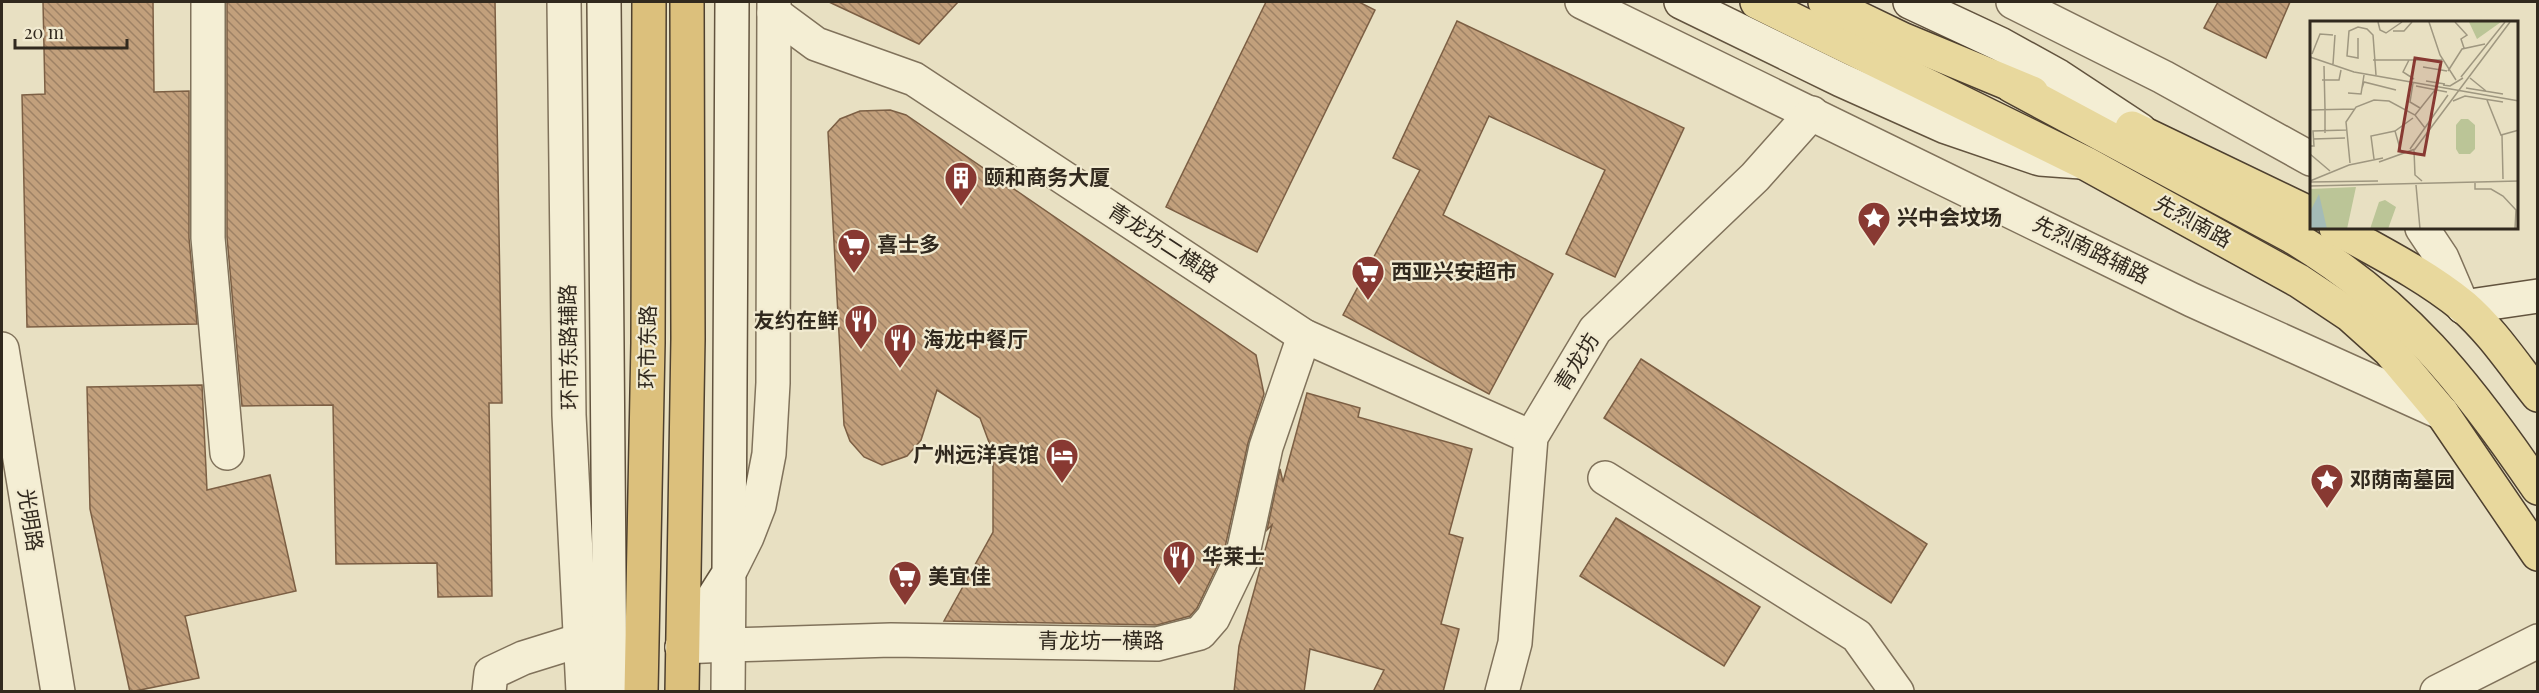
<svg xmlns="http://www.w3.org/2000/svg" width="2539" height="693" viewBox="0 0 2539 693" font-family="'Playfair Display','Noto Sans SC',serif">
  <defs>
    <pattern id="building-back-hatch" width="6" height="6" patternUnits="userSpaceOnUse" patternTransform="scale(1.5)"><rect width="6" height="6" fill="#c2a07c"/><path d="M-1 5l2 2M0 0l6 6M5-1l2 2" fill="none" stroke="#9e8265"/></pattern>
  </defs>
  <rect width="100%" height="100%" fill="#e8e0c2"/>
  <g fill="url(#building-back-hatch)" stroke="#7c5f44" stroke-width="1.5">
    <polygon points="43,2 153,2 154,92 189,91 189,238 197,324 27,327 22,95 45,94"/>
    <polygon points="227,2 495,2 502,403 489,403 492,596 438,597 437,563 336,564 333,405 242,406 227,237"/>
    <polygon points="829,2 958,2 919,44"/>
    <polygon points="1266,2 1359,2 1375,10 1257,252 1166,207"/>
    <polygon points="2218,2 2290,2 2266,58 2204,28"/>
    <polygon points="1457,21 1684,128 1615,277 1566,254 1605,170 1489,116 1443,215 1553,274 1489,394 1343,315 1420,170 1393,158"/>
    <polygon points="890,110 906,115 1256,355 1264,394 1248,443 1224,552 1197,608 1190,616 1157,625 944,621 993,532 993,453 980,418 937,390 921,440 907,456 882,465 864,457 850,441 844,425 828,132 840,119 860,111"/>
    <polygon points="1641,359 1927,544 1891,603 1604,418"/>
    <polygon points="202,385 207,490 270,475 296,591 185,616 199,678 130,692 90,509 87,387"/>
    <polygon points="1307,393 1360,408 1358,417 1472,449 1449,534 1463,538 1441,624 1459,629 1443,692 1373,692 1384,670 1310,649 1304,692 1234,692 1239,646 1272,525 1267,530 1280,469 1283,482"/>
    <polygon points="1616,518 1760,607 1724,666 1580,576"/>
  </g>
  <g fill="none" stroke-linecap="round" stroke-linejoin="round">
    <defs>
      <g id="minor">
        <polyline points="208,2 208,238 227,453"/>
        <polyline points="564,2 569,415 583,692"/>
        <polyline points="1582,2 2192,300 2442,413"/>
        <polyline points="2013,2 2163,77 2311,159"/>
        <polyline points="774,13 816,44 914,79 1304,336 1531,437"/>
        <polyline points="2422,228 2442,258 2463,307"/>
        <polyline points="2,349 58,692"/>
        <polyline points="1605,478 1857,636 1897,692"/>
        <polyline points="728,645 891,640 1157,644 1200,633 1213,618 1242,558 1266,447 1304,336"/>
        <polyline points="489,692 491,673 523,658 581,640 588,659"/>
        <polyline points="728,692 729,573 747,537 759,506 769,454 773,383 774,2"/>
        <polyline points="1502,692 1515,643 1531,437 1595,330 1755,177 1812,113"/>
        <polyline points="2437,692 2538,641"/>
      </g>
      <polyline id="tertiary" points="682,647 728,645"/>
      <g id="secondary">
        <polyline points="604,2 610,692"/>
        <polyline points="1681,2 1841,80 1946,127 2040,159 2081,162"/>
        <polyline points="1910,2 2000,44 2058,76 2140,130"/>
        <polyline points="2463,307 2538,296"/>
        <polyline points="682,647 729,573 732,2"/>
      </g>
      <g id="primary">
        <polyline points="1757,2 2085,163 2299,281 2350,315 2389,350 2442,413 2538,554"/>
        <polyline points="1825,2 1904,40 2032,93"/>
        <path d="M2012,86L2293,237C2404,304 2466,382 2538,488"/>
        <polyline points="2132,128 2311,214"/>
        <path d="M2336,228C2379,252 2425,275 2463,306C2492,331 2514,365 2538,395"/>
      </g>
      <g id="trunk">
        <polyline points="641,692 648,343 649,2"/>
        <polyline points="682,692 688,339 687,2"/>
      </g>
    </defs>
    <use href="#minor" stroke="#80725b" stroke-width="36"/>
    <use href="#tertiary" stroke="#80725b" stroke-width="36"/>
    <use href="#secondary" stroke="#62533e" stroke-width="36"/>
    <use href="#primary" stroke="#4e402f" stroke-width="36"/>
    <use href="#trunk" stroke="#4e402f" stroke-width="36"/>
    <use href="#minor" stroke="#f4eed4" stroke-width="33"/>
    <use href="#tertiary" stroke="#f4eed4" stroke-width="33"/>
    <use href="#secondary" stroke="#f4eed4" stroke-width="33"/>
    <use href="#primary" stroke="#e8d89d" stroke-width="33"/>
    <use href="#trunk" stroke="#dcc07c" stroke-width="33"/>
  </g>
  <defs>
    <symbol id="building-pin" viewBox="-11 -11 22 30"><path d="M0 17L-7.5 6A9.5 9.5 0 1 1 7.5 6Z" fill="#883932" stroke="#f1ead0"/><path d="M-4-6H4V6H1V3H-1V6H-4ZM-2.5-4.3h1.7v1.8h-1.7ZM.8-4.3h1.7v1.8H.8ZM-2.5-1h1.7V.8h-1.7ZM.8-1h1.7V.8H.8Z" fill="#fff"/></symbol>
    <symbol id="sight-pin" viewBox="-11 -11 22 30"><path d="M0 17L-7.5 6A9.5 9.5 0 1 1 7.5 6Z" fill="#883932" stroke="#f1ead0"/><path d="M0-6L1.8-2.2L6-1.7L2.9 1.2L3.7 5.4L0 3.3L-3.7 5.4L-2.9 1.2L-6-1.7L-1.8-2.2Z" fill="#fff"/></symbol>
    <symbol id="supermarket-pin" viewBox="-11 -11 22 30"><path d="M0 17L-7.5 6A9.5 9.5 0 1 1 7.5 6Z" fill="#883932" stroke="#f1ead0"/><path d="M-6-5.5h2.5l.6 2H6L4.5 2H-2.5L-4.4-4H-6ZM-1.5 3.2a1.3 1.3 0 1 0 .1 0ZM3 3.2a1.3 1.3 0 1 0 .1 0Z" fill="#fff"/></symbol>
    <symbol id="restaurant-pin" viewBox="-11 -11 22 30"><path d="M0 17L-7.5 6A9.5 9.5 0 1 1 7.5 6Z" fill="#883932" stroke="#f1ead0"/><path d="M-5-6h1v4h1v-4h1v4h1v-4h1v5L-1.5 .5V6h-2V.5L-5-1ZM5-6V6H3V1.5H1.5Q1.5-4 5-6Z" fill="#fff"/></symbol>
    <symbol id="hotel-pin" viewBox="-11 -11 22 30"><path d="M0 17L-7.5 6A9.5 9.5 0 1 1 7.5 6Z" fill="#883932" stroke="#f1ead0"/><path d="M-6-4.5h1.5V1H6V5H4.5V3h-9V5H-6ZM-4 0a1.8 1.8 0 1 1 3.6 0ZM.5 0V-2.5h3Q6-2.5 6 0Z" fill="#fff"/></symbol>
  </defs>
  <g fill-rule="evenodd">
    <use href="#building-pin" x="942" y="159" width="38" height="52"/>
    <use href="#sight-pin" x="1855" y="199" width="38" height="52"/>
    <use href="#supermarket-pin" x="835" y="226" width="38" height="52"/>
    <use href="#supermarket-pin" x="1349" y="253" width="38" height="52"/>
    <use href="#restaurant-pin" x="842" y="302" width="38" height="52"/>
    <use href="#restaurant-pin" x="881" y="321" width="38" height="52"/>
    <use href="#hotel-pin" x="1043" y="436" width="38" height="52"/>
    <use href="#sight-pin" x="2308" y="461" width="38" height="52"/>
    <use href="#restaurant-pin" x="1160" y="538" width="38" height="52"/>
    <use href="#supermarket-pin" x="886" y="558" width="38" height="52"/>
  </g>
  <g text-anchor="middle" stroke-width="4.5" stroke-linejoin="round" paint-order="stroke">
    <g font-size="21" font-weight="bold" fill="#31291e" stroke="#f1ead0" text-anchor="start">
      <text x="984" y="185">颐和商务大厦</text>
      <text x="1897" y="225">兴中会坟场</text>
      <text x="877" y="252">喜士多</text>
      <text x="1391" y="279">西亚兴安超市</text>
      <text x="838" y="328" text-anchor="end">友约在鲜</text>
      <text x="923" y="347">海龙中餐厅</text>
      <text x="1039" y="462" text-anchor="end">广州远洋宾馆</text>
      <text x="2350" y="487">邓荫南墓园</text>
      <text x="1202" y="564">华莱士</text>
      <text x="928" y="584">美宜佳</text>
    </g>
    <g font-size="21" fill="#31291e" stroke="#f1ead0">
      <text transform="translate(2193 222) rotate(29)" y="7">先烈南路</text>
      <text transform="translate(1163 243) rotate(33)" y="7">青龙坊二横路</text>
      <text transform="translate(2091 250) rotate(26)" y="7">先烈南路辅路</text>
      <text transform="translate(569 347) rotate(-91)" y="7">环市东路辅路</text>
      <text transform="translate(648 347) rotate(-89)" y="7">环市东路</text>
      <text transform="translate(1577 362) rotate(-58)" y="7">青龙坊</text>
      <text transform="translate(30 520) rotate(81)" y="7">光明路</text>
      <text x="1101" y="648">青龙坊一横路</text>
    </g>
  </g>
  <g transform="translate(2310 21)">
    <rect width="208" height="208" fill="#e8e0c2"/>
    <path d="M159,1H191L167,18ZM46,166L37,208H0V168Z" fill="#bbc597"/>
    <path d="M151,98H158L165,104V128L160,133H149L146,128V104ZM75,179L86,186L78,208H60L69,181Z" fill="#bbc597"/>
    <path d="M9,173L17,208H0L1,189Z" fill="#a4bbb7"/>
    <path fill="none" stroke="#9f9780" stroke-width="1.5" d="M68,1L70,9L76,12L92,1M119,1L130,34L146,59M145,1L157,14L151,18L154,27M83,10H94L102,1M48,17V37L37,35L39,10L48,6L57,8L63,14L66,54M2,33L10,13L23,14M0,36L44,51L209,80M63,39H132M99,39L93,51L104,58M23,43L25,14M14,45L15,88M113,46L137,50M138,50L152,28L175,23M151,56L195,1M160,57L176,70M12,59H29L31,49M116,60L135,63M103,62L100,81L110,87M133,64L140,65L153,57M106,65L137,71M52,67L54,61L86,69M156,67L193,73M38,72L51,73L54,54M177,79L191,114L209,109M143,80L155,75L193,81M0,89L45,88M15,89V112M105,94L125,69M85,110L91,131M192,114L193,158M3,118L35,117M0,125H4L3,110L36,109M100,128L138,74M104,129L105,154L112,160M0,133L20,150M64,138L61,115L85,110L103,97M69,141L105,128L200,1M40,142L36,101L46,86L64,79L79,80L105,94L115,107M0,160L39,144L73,137M0,161L68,160M165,162V168H181L193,175L206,189L205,208M106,164L110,208M0,165L209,160"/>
    <path fill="#883932" fill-opacity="0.15" stroke="#883932" stroke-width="3" d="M105,37L131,41L114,134L89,130Z"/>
    <rect width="208" height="208" fill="none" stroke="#31291e" stroke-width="3"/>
  </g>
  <rect width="2539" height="693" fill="none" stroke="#31291e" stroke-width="6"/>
  <path d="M15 39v9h112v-9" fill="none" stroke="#31291e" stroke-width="3"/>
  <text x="24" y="39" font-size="18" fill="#31291e" stroke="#f1ead0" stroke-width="4.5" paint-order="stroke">20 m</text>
</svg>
